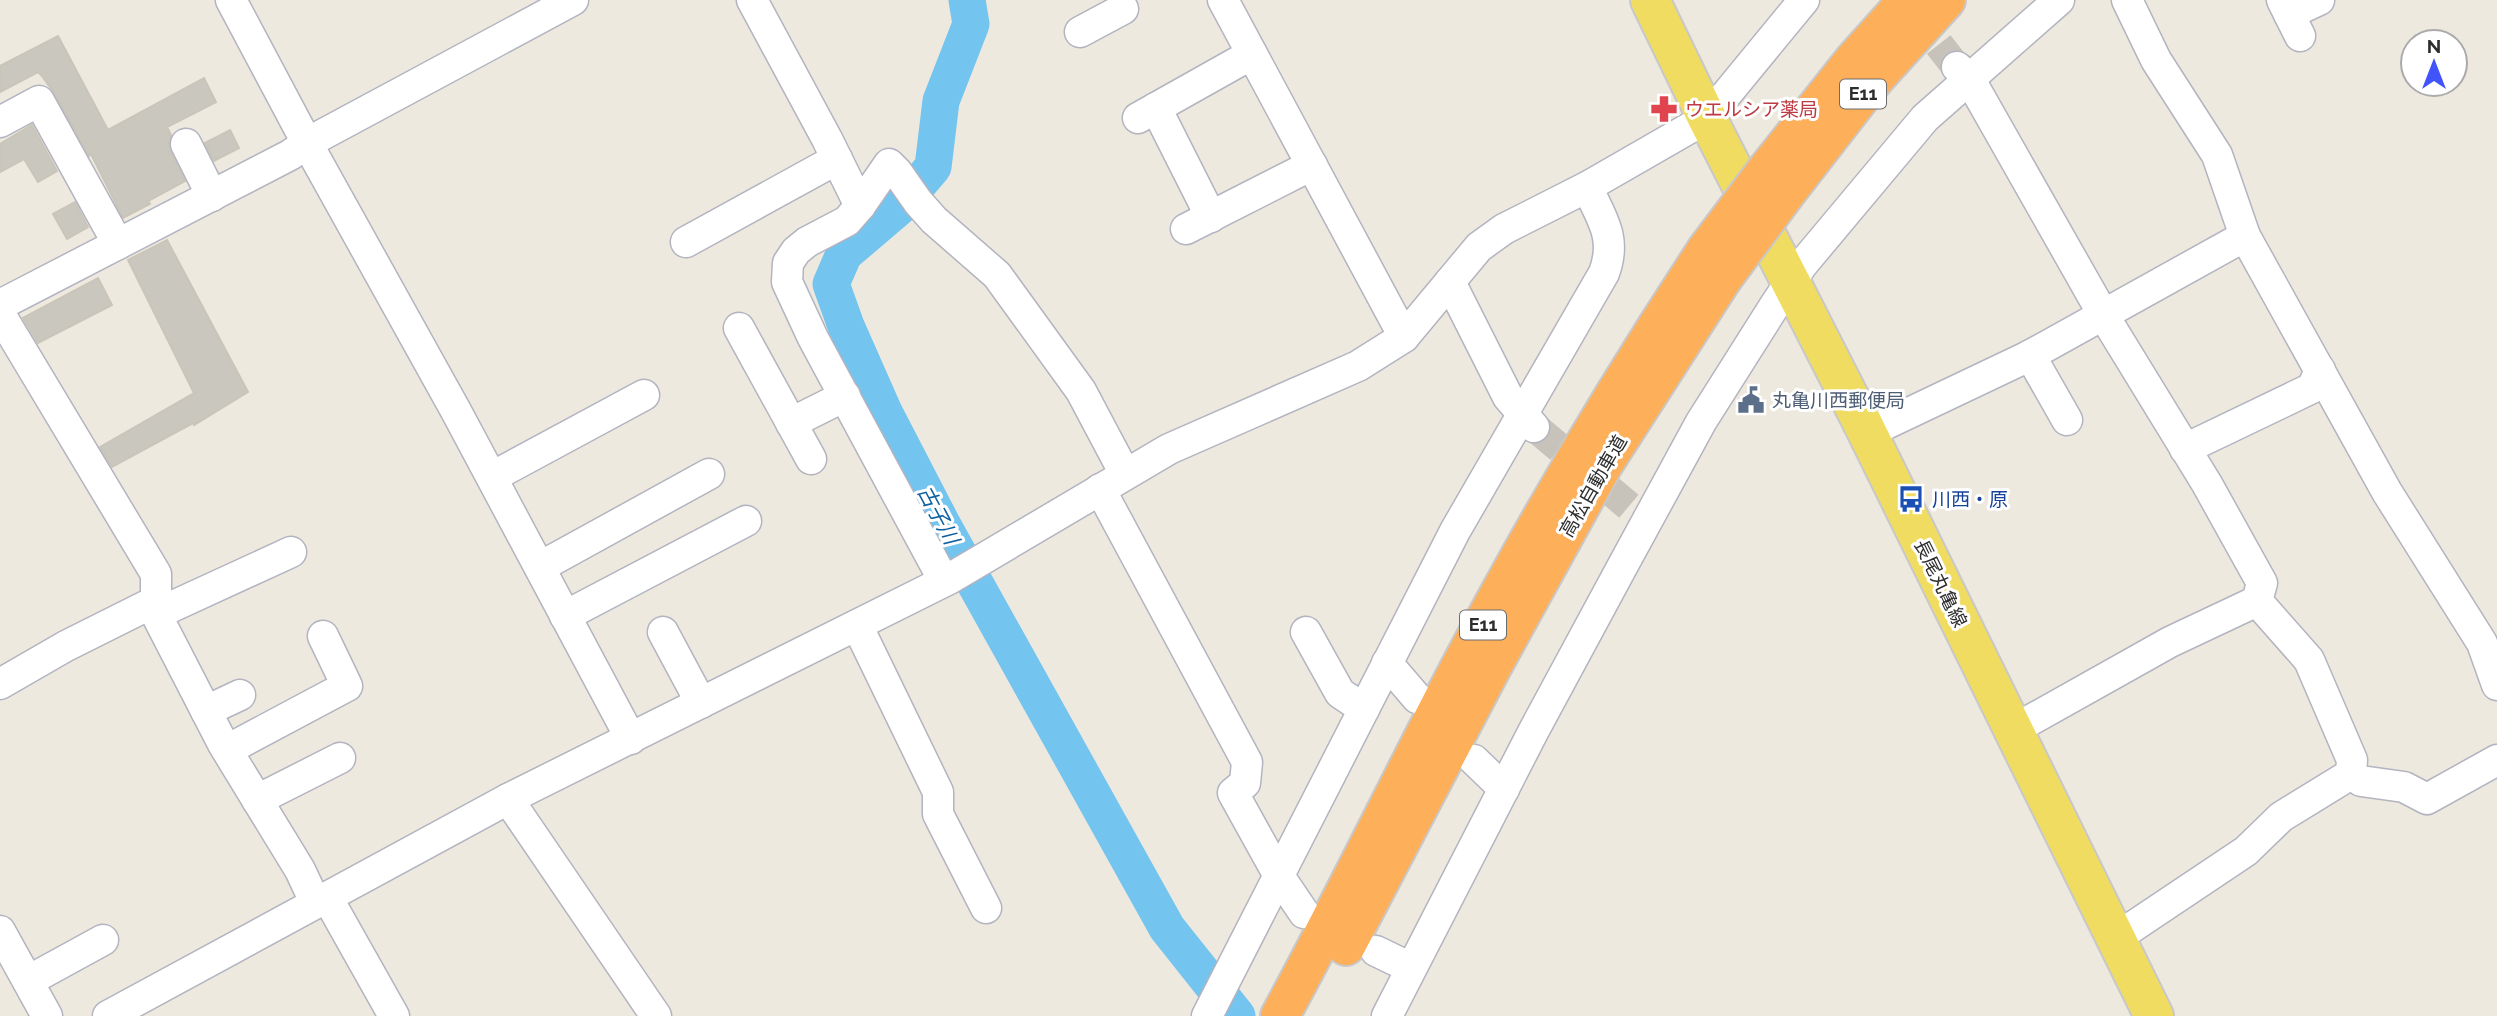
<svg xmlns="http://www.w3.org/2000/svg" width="2497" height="1016" viewBox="0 0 2497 1016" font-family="Raleway,'Noto Sans JP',sans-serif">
  <rect width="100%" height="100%" fill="#eee9df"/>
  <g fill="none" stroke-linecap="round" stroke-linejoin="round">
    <polyline stroke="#73c4ef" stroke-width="37" points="967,0 971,24 941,101 933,167 898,208 844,254 831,284 846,326 884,412 942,524 1167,928 1237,1016"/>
  </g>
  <g fill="#cac7be" stroke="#cac5b9" stroke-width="2">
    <polygon points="58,36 108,130 204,78 216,102 167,127 171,135 169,142 170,151 185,181 148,201 150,204 123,218 91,154 89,156 54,93 42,76 38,72 0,92 0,66"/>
    <polygon points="32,125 57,171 38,182 24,159 0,172 0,144"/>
    <polygon points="230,130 239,148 214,161 205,143"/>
    <polygon points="75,202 88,227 67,239 53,214"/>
    <polygon points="167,240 248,392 194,425 193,423 112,467 100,447 194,393 128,260"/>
    <polygon points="98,278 112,305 38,343 23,318"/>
  </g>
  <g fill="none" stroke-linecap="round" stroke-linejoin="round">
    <g stroke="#c7c3bb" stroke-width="30" stroke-dasharray="30 15" stroke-linecap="butt">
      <polyline points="1911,9 1954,64"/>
      <polyline points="1537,429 1637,513"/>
    </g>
    <defs>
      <g id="minor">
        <polyline points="231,0 307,143 456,411 631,739"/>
        <polyline points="752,0 827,139 860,206 889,164 897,172 918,202 934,220 997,275 1081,391 1125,474"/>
        <polyline points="1223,0 1404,337"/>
        <polyline points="2127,0 2156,60 2217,155 2245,236"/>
        <polyline points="2282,0 2300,36"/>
        <polyline points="2289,14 2319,0"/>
        <polyline points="1080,32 1123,9"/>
        <polyline points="1957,67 1969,78 2104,316 2207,484 2262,583 2257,601 2170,642 2013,730"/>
        <polyline points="1156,108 1211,217"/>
        <polyline points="1138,118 1252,54"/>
        <polyline points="0,122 39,101 118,244"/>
        <polyline points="186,144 212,196"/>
        <polyline points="860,206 847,221 807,242 796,251 788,263 787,282 813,338 944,581"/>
        <polyline points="1186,229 1312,165"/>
        <polyline points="686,242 837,159"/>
        <polyline points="1450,282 1508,397 1534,427"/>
        <polyline points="0,305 290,155 307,143 573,0"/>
        <polyline points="0,314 156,574 156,614 223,744 300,870 315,902"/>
        <polyline points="739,328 811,459"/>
        <polyline points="2030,355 2067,420"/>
        <polyline points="791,423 845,396"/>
        <polyline points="1867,433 2029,356 2245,236 2387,492 2482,643 2497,685"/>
        <polyline points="2185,449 2312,388 2320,370"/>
        <polyline points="492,477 644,395"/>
        <polyline points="1100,489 1247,762 1245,783 1233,793 1279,876 1304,913"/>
        <polyline points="540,567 709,474"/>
        <polyline points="156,614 291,552"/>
        <polyline points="565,616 746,521"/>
        <polyline points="857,625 938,792 938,814 986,908"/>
        <polyline points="663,632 701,703"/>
        <polyline points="1306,632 1340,693 1364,709"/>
        <polyline points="1387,663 1417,698"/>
        <polyline points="0,684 66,646 156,601"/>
        <polyline points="206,711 240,695"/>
        <polyline points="227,750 347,686 323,636"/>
        <polyline points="1474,760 1504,789"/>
        <polyline points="2351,774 2361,781 2404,787 2427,799 2497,760"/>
        <polyline points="508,799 656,1016"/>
        <polyline points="257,800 340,758"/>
        <polyline points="327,897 394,1016"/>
        <polyline points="0,931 47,1016"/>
        <polyline points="2116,938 2246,851 2281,817 2351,774 2352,760 2309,660 2257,601"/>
        <polyline points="1376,951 1411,968"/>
        <polyline points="28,981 103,940"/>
        <polyline points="108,1016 508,799 949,579 1169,449 1358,366 1404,337 1479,247 1504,229 1587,187 1707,118 1804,0"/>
        <path d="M1207,1016L1455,531L1604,273C1617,238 1602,219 1587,187"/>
        <polyline points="1387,1016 1533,732 1622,567 1701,422 1775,305 1802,265 1925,118 2059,0"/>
      </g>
      <polyline id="major" points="1650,0 1707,118 1864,426 2154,1016"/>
      <g id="highway">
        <polyline points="1769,167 1854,60 1908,0"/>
        <polyline points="1786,193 1876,77 1946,0"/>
        <polyline points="1346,946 1492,667 1603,465 1723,278"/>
        <path d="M1280,1016C1345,897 1403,774 1467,654C1540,515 1621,380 1707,249"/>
      </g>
    </defs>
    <use href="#minor" stroke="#b3b4c0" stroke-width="33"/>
    <use href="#major" stroke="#c8c8c8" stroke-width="42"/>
    <use href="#highway" stroke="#c8c8c8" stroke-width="42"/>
    <use href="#minor" stroke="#fff" stroke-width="30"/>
    <use href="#major" stroke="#f1dc62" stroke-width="38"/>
    <use href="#highway" stroke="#feaf5a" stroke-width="38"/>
    <defs>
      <g id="highway-bridge">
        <polyline points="1707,249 1769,167"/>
        <polyline points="1723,278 1786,193"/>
      </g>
    </defs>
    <use href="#highway-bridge" stroke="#c8c8c8" stroke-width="42" stroke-linecap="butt"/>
    <use href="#highway-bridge" stroke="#feaf5a" stroke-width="38"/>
  </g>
  <defs>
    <symbol id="pharmacy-bare" viewBox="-9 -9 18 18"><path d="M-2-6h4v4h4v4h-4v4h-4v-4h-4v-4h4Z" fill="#e0444e" stroke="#fff" stroke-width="2.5" paint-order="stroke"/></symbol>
    <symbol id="civic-bare" viewBox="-9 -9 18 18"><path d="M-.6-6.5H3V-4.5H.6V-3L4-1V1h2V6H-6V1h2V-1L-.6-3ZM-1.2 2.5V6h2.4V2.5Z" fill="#5c6f8a" stroke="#fff" stroke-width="2.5" paint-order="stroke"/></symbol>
    <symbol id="bus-bare" viewBox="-9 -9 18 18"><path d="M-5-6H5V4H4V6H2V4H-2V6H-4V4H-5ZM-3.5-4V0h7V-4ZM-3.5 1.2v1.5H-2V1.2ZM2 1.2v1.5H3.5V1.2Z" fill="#1a4fb4" stroke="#fff" stroke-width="2.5" paint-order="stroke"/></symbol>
  </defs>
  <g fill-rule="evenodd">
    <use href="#pharmacy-bare" x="1645" y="90" width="38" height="38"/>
    <use href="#civic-bare" x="1732" y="381" width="38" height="38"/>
    <use href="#bus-bare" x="1892" y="480" width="38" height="38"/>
  </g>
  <g text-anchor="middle" stroke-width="6" stroke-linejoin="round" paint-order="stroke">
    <g fill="#fff" stroke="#6c6c6c" stroke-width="2">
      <rect x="1840" y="79.5" width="46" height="29" rx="5"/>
      <rect x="1460" y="610.5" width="46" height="29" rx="5"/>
    </g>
    <g font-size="18" font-weight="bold" fill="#2d2d2d">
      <text x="1863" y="100">E11</text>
      <text x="1483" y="631">E11</text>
    </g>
    <g font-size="19" fill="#be3a42" stroke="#fff" text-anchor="start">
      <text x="1685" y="116">ウエルシア薬局</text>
    </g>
    <g font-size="19" fill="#4e5e75" stroke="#fff" text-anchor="start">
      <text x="1772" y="407">丸亀川西郵便局</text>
    </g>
    <g font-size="19" fill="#2d2d2d" stroke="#fff">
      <text transform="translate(1593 486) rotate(-60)" y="7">高松自動車道</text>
      <text transform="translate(1941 583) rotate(64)" y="7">長尾丸亀線</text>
    </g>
    <g font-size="19" fill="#164399" stroke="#fff" text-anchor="start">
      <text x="1932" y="506">川西・原</text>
    </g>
    <g font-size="21" font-style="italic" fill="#0e61a0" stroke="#fff">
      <text transform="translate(938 515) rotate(62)" y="7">古子川</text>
    </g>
  </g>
  <g transform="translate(2434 63)"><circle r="33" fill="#ffffff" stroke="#ababab" stroke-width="2"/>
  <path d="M0-5L12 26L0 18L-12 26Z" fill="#4153fa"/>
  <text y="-10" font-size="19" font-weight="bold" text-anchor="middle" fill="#2d2d2d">N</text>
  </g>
</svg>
